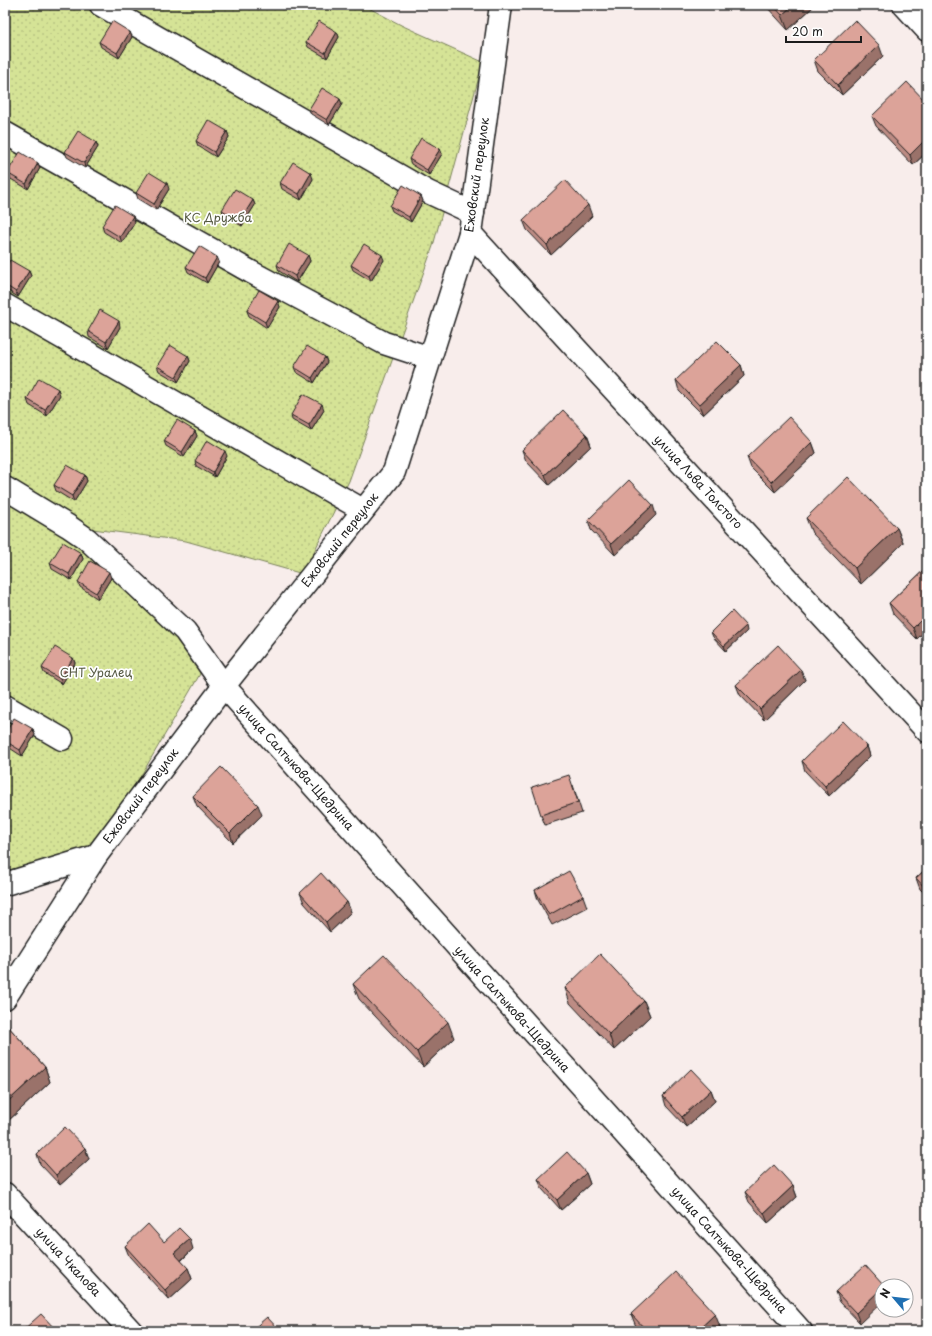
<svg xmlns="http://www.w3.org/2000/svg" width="932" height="1336" viewBox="0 0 932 1336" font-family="'Playpen Sans',sans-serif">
  <defs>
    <pattern id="green-dots" width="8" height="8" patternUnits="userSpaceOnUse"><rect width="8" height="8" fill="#d5e396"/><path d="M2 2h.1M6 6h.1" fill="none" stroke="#b6c281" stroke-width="1.8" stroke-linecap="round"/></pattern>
  </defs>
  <rect width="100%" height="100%" fill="#f8edeb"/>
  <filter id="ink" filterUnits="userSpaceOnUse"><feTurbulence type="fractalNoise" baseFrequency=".025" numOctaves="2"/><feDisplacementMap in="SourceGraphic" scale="8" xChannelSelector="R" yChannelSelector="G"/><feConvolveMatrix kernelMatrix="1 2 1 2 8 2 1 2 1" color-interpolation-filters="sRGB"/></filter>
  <g filter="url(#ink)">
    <polygon fill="url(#green-dots)" stroke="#788059" points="5,5 363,5 403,26 483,62 433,246 349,481 303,574 186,541 69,526 185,631 200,674 99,848 9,870 5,875"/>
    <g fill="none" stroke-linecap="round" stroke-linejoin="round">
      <defs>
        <g id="minor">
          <polyline points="101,5 428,192 473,213"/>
          <polyline points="904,5 927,30"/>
          <polyline points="5,133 251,272 384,343 430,358"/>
          <polyline points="470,233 927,731"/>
          <polyline points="5,305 363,510"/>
          <polyline points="5,488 68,526 87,539 185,631 224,686 801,1331"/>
          <polyline points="5,706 62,739"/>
          <polyline points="5,884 96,856"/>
          <polyline points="5,998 96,856 224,686 394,472 470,233 501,5"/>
          <polyline points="5,1194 131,1331"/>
        </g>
      </defs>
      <use href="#minor" stroke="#1c1c1c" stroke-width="25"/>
      <use href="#minor" stroke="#fff" stroke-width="22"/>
    </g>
    <g fill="#bd8c84" stroke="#1c1c1c">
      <polygon points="765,5 815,5 788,30"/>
      <polygon points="130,32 132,37 119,58 101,47 99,42"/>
      <polygon points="337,32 339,37 327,58 308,47 306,42"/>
      <polygon points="883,56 842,95 818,71 814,60"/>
      <polygon points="340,99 342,104 329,125 311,114 309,109"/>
      <polygon points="927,103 927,152 913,165 876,126 872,116"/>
      <polygon points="227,131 229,137 216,157 198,146 196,141"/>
      <polygon points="96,142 98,147 85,168 67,157 65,152"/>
      <polygon points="440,149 442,154 429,175 411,164 409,159"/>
      <polygon points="38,163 40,168 28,189 9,178 7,173"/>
      <polygon points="313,179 301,200 282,189 280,183"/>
      <polygon points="169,189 156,210 138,199 136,193"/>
      <polygon points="421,196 423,201 411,222 392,211 390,206"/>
      <polygon points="253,200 255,205 242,226 224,216 222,210"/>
      <polygon points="133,216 135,222 122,243 104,232 102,226"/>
      <polygon points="592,216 551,255 527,230 523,220"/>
      <polygon points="308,255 310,261 297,282 279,271 277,265"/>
      <polygon points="217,257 219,262 207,283 188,272 186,267"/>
      <polygon points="384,260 371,281 353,270 351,265"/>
      <polygon points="5,269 29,271 31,276 18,297 5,289"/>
      <polygon points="278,301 280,307 267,328 249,316 247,311"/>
      <polygon points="120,327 108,348 89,337 88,331"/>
      <polygon points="188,356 190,361 178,382 159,371 157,366"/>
      <polygon points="325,357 327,362 314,383 296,372 294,367"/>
      <polygon points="741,365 744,376 703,415 679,391 676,380"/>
      <polygon points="58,389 60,395 47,416 29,405 27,399"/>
      <polygon points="324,410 311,431 292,420 291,415"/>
      <polygon points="195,431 197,436 184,457 166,446 164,441"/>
      <polygon points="587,435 591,446 549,485 526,461 522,450"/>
      <polygon points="812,442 816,453 775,492 751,468 747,457"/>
      <polygon points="227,456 215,477 196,466 195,461"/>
      <polygon points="85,475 87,481 74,502 56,491 54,485"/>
      <polygon points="656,515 615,555 591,530 588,520"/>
      <polygon points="806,518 897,528 903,543 861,584 812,533"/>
      <polygon points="81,553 83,559 71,580 52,569 50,563"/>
      <polygon points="927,567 917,639 893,614 889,603"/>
      <polygon points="111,578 98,599 80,587 78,582"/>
      <polygon points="747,631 726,651 713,637 711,632"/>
      <polygon points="73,658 75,663 62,684 44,673 42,668"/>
      <polygon points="801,670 805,680 764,720 740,695 736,685"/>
      <polygon points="33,729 35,735 22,756 5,745 5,734"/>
      <polygon points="867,746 870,756 829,796 805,771 802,761"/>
      <polygon points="573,785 582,813 545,825 541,815"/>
      <polygon points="193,796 262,815 233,843 197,806"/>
      <polygon points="927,868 927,896 920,889 916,878"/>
      <polygon points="535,890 583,896 587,907 552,925 538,900"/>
      <polygon points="300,893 347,902 351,912 330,932 304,903"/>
      <polygon points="353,984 454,1038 423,1067 359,999"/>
      <polygon points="565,988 644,1001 650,1016 614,1050 570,1003"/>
      <polygon points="5,1023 45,1067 50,1082 8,1121 5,1118"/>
      <polygon points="711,1090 715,1101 686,1127 666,1106 663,1096"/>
      <polygon points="85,1148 89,1159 60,1185 40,1164 37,1154"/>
      <polygon points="586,1173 590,1184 561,1210 542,1189 538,1179"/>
      <polygon points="793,1186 797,1197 768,1223 749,1202 745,1192"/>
      <polygon points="164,1242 193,1249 181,1261 188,1268 192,1279 169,1300 129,1256 125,1246"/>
      <polygon points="884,1286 860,1323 840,1302 836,1292"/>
      <polygon points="631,1314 721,1329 719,1331 638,1331 637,1329"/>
    </g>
    <g fill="#9a726b" stroke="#1c1c1c">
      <polygon points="793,5 815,5 788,30 782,15"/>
      <polygon points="130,32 132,37 119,58 117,53"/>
      <polygon points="337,32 339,37 327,58 325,53"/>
      <polygon points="879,45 883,56 842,95 838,85"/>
      <polygon points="340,99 342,104 329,125 327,120"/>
      <polygon points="227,131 229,137 216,157 214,152"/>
      <polygon points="927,138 927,152 913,165 910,155"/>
      <polygon points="96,142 98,147 85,168 84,163"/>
      <polygon points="440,149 442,154 429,175 427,170"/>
      <polygon points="38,163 40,168 28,189 26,184"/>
      <polygon points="311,173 313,179 301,200 299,194"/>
      <polygon points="167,183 169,189 156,210 154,204"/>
      <polygon points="421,196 423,201 411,222 409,217"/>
      <polygon points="253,200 255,205 242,226 240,221"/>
      <polygon points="588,205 592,216 551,255 547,245"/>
      <polygon points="133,216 135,222 122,243 120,237"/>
      <polygon points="308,255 310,261 297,282 295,276"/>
      <polygon points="382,255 384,260 371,281 369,276"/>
      <polygon points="217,257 219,262 207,283 205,278"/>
      <polygon points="29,271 31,276 18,297 16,292"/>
      <polygon points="278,301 280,307 267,328 265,322"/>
      <polygon points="119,321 120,327 108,348 106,342"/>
      <polygon points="188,356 190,361 178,382 176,377"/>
      <polygon points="325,357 327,362 314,383 312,378"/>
      <polygon points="741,365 744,376 703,415 699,405"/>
      <polygon points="58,389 60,395 47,416 45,410"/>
      <polygon points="322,404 324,410 311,431 309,425"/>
      <polygon points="195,431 197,436 184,457 182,452"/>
      <polygon points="587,435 591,446 549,485 545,475"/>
      <polygon points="812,442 816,453 775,492 771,482"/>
      <polygon points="225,451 227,456 215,477 213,472"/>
      <polygon points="85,475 87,481 74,502 72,496"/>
      <polygon points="653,505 656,515 615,555 611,544"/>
      <polygon points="897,528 903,543 861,584 855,568"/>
      <polygon points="81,553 83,559 71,580 69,574"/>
      <polygon points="109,572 111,578 98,599 96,593"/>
      <polygon points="927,614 927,629 917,639 913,628"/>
      <polygon points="746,626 747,631 726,651 724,646"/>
      <polygon points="6,647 7,653 5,657 5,648"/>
      <polygon points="73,658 75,663 62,684 60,679"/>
      <polygon points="801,670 805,680 764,720 760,709"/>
      <polygon points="33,729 35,735 22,756 20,750"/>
      <polygon points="867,746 870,756 829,796 825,786"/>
      <polygon points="258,805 262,815 233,843 230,833"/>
      <polygon points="347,902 351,912 330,932 326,922"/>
      <polygon points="644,1001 650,1016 614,1050 609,1034"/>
      <polygon points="448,1022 454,1038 423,1067 417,1052"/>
      <polygon points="45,1067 50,1082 8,1121 5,1113 5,1104"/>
      <polygon points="711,1090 715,1101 686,1127 682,1117"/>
      <polygon points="85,1148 89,1159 60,1185 56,1175"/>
      <polygon points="586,1173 590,1184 561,1210 557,1200"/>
      <polygon points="793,1186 797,1197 768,1223 764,1213"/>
      <polygon points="190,1239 193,1249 178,1263 174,1253"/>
      <polygon points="188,1268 192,1279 169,1300 165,1290"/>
      <polygon points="5,1272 6,1272 9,1282 5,1286"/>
      <polygon points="882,1288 882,1302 860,1323 856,1313"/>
      <polygon points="715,1314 721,1329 719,1331 697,1331"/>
    </g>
    <g fill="#dca399" stroke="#1c1c1c">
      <polygon points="773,5 793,5 782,15"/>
      <polygon points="855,20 879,45 838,85 814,60"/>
      <polygon points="112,21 130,32 117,53 99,42"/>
      <polygon points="319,21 337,32 325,53 306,42"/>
      <polygon points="907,82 927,103 927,138 910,155 872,116"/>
      <polygon points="322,88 340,99 327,120 309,109"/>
      <polygon points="208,120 227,131 214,152 196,141"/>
      <polygon points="78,131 96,142 84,163 65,152"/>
      <polygon points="421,138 440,149 427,170 409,159"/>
      <polygon points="20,152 38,163 26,184 7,173"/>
      <polygon points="293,162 311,173 299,194 280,183"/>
      <polygon points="149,172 167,183 154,204 136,193"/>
      <polygon points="565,180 588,205 547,245 523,220"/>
      <polygon points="403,185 421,196 409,217 390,206"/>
      <polygon points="235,189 253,200 240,221 222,210"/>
      <polygon points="115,205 133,216 120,237 102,226"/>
      <polygon points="289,244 308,255 295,276 277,265"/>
      <polygon points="364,244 382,255 369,276 351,265"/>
      <polygon points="199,246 217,257 205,278 186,267"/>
      <polygon points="10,260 29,271 16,292 5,285 5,269"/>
      <polygon points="259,290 278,301 265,322 247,311"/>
      <polygon points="100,310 119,321 106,342 88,331"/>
      <polygon points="717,341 741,365 699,405 676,380"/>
      <polygon points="170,345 188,356 176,377 157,366"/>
      <polygon points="307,346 325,357 312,378 294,367"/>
      <polygon points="39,378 58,389 45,410 27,399"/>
      <polygon points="303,394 322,404 309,425 291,415"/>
      <polygon points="563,410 587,435 545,475 522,450"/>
      <polygon points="789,417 812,442 771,482 747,457"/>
      <polygon points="177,420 195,431 182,452 164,441"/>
      <polygon points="207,440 225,451 213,472 195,461"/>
      <polygon points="67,465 85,475 72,496 54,485"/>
      <polygon points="848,477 897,528 855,568 806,518"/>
      <polygon points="629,480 653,505 611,544 588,520"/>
      <polygon points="63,542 81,553 69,574 50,563"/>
      <polygon points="90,561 109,572 96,593 78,582"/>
      <polygon points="927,567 927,614 913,628 889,603"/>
      <polygon points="732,611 746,626 724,646 711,632"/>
      <polygon points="778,645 801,670 760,709 736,685"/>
      <polygon points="55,647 73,658 60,679 42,668"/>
      <polygon points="14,718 33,729 20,750 5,741 5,734"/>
      <polygon points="843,721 867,746 825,786 802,761"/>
      <polygon points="221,767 258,805 230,833 193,796"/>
      <polygon points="569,775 578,802 541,815 532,787"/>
      <polygon points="927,868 927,890 916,878"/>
      <polygon points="569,871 583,896 549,915 535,890"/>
      <polygon points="321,873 347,902 326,922 300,893"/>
      <polygon points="600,954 644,1001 609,1034 565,988"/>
      <polygon points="384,955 448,1022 417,1052 353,984"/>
      <polygon points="5,1023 45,1067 5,1104"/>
      <polygon points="691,1069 711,1090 682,1117 663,1096"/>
      <polygon points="65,1127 85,1148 56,1175 37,1154"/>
      <polygon points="567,1152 586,1173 557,1200 538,1179"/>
      <polygon points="774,1165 793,1186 764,1213 745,1192"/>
      <polygon points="148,1224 164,1242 179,1228 190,1239 174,1253 188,1268 165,1290 125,1246"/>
      <polygon points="865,1265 884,1286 882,1286 882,1288 856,1313 836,1292"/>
      <polygon points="676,1272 715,1314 697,1331 647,1331 631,1314"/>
      <polygon points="41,1314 57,1331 22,1331"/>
      <polygon points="267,1317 280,1331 251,1331"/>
      <polygon points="926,1327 927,1328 927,1331 921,1331"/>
    </g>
  </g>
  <g text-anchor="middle" stroke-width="3.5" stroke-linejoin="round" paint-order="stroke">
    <g font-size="12" fill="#1c1c1c" stroke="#fff">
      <text transform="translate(477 175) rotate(-82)" y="4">Ежовский переулок</text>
      <text transform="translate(698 482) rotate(47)" y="4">улица Льва Толстого</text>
      <text transform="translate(340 540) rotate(-52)" y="4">Ежовский переулок</text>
      <text transform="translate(296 767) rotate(48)" y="4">улица Салтыкова-Щедрина</text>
      <text transform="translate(141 796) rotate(-53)" y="4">Ежовский переулок</text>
      <text transform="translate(512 1009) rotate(48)" y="4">улица Салтыкова-Щедрина</text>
      <text transform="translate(729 1250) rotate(48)" y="4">улица Салтыкова-Щедрина</text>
      <text transform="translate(68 1262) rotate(47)" y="4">улица Чкалова</text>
    </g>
    <g font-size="12" fill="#545841" stroke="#fff">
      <text x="218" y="222">КС Дружба</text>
      <text x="96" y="677">СНТ Уралец</text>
    </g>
  </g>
  <rect width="932" height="1336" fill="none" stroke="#fff" stroke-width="20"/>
  <rect x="10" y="10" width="912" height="1316" fill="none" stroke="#1c1c1c" stroke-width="1.5" filter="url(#ink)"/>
  <g transform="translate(894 1298) rotate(298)"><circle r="19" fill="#ffffff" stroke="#a4a4a4"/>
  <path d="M0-3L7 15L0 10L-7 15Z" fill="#1f6fb2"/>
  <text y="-6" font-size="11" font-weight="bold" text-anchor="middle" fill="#1c1c1c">N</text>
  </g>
  <path d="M786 36v6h75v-6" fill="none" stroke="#1c1c1c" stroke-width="2"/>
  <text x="792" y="36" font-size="12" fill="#1c1c1c" stroke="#ffffff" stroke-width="3" paint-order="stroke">20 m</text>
</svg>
